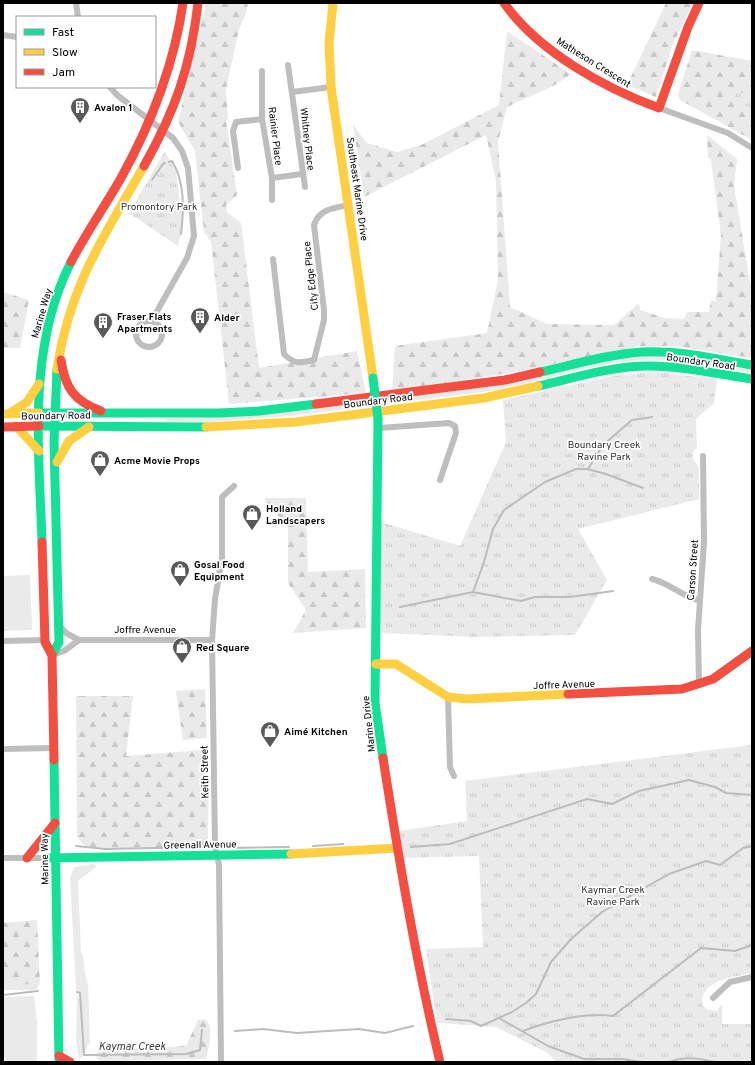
<svg xmlns="http://www.w3.org/2000/svg" width="755" height="1065" viewBox="0 0 755 1065" font-family="Overpass,sans-serif">
  <defs>
    <pattern id="forest-firs" width="22" height="20" patternUnits="userSpaceOnUse"><rect width="22" height="20" fill="#eaeaea"/><path d="M5 1l3.5 6h-7zM16 11l3.5 6h-7z" fill="#c7c7c7"/></pattern>
    <pattern id="park-tufts" width="24" height="20" patternUnits="userSpaceOnUse"><rect width="24" height="20" fill="#eaeaea"/><path d="M3 7l-1-3M5 7V3M7 7l1-3M15 17l-1-3M17 17v-4M19 17l1-3" fill="none" stroke="#c7c7c7"/></pattern>
  </defs>
  <rect width="100%" height="100%" fill="#fff"/>
  <g fill="#eaeaea">
    <path d="M652,355L681,357L752,369V373C716,367 680,358 643,360C589,363 536,384 483,392L291,416L209,422H165L166,418L233,416Z"/>
    <polygon points="30,575 32,630 3,631 3,576"/>
    <polygon points="93,864 97,866 78,881 81,952 83,955 85,975 88,984 90,1042 81,1058 79,1058 76,1041 77,994 79,997 81,994 76,989 70,878 74,867"/>
    <polygon points="3,978 22,985 40,983 36,990 3,990"/>
    <polygon points="34,996 37,1023 37,1062 7,1062 3,1056 3,997"/>
  </g>
  <g fill="url(#forest-firs)">
    <polygon points="206,3 248,3 246,14 239,29 226,89 228,120 226,120 237,195 226,205 227,212 241,223 259,368 357,351 366,393 229,404 211,242 204,232 195,151 178,122"/>
    <polygon points="666,3 693,3 673,44 656,97 627,85"/>
    <polygon points="507,31 571,74 555,85 507,107 498,142 510,307 547,324 614,325 639,303 640,310 664,318 684,319 687,312 709,312 711,300 716,301 721,235 711,160 708,158 707,135 737,159 734,186 752,294 752,358 676,346 639,346 520,371 392,392 395,346 487,333 498,279 496,181 486,135 364,197 353,125 367,143 397,152 421,145 499,105"/>
    <polygon points="692,50 752,61 752,140 680,100 678,94"/>
    <polygon points="3,292 29,300 20,348 3,348"/>
    <polygon points="265,498 306,498 308,572 365,569 366,628 293,633 306,610 288,583 288,522 267,509"/>
    <polygon points="205,689 207,738 183,740 176,691"/>
    <polygon points="76,696 133,696 126,756 203,750 209,757 208,841 204,850 87,848 77,837"/>
    <polygon points="37,920 40,983 22,985 3,978 3,923"/>
    <path d="M206,1019C214,1031 209,1046 206,1059L101,1061L96,1058L98,1051L186,1046L198,1020Z"/>
  </g>
  <g fill="url(#park-tufts)">
    <polygon points="746,92 752,93 752,106 744,107 733,101 736,94"/>
    <polygon points="165,151 176,172 183,226 178,246 129,213"/>
    <polygon points="654,372 717,379 714,403 696,419 697,448 694,450 692,457 699,468 699,499 578,529 607,580 575,635 477,637 380,633 381,522 460,546 506,442 503,400 613,376"/>
    <path d="M752,745V973C736,976 705,980 702,999L703,1006L708,1010L717,1011L722,1004V1024H752V1062H556L548,1053L496,1027L437,1023L426,949L483,947L479,856L404,858L399,831L467,821L465,781Z"/>
  </g>
  <g fill="none" stroke-linecap="round" stroke-linejoin="round">
    <g stroke="#bcbcbc" stroke-width="2">
      <path d="M169,162L172,161C185,182 184,209 181,234"/>
      <polyline points="152,180 163,164 165,163"/>
      <polyline points="588,469 603,445 632,420 652,417"/>
      <polyline points="473,592 484,562 493,529 504,510 545,482 576,469 587,469 606,474 643,488"/>
      <polyline points="400,607 473,592 521,601 535,597 570,597 613,591"/>
      <polyline points="76,846 105,849 204,847"/>
      <polyline points="313,846 343,844"/>
      <polyline points="411,847 450,844 587,799 612,804 639,791 689,780 715,787 726,793 752,795"/>
      <polyline points="229,848 289,847"/>
      <polyline points="77,992 80,993 84,1055 186,1054 200,1050 202,1030"/>
      <polyline points="3,995 38,991"/>
      <polyline points="499,1018 548,1046 584,1059 623,1059 640,1062"/>
      <polyline points="446,1019 471,1021 481,1026 512,1012 526,1003 536,994 551,962 571,939 602,912 669,874 706,861 720,865 743,848 752,846"/>
      <polyline points="235,1031 263,1029 297,1033 359,1029 385,1033 413,1026"/>
      <path d="M523,1031C549,1021 586,1012 613,1016L701,948L735,951L752,945"/>
      <path d="M669,1062C683,1056 700,1058 714,1062"/>
      <polyline points="751,1062 752,1061"/>
    </g>
    <g stroke="#bebebe" stroke-width="6">
      <polyline points="76,3 78,17"/>
      <polyline points="3,35 17,37"/>
      <polyline points="288,65 305,187"/>
      <polyline points="262,71 262,119 272,178 272,200"/>
      <polyline points="110,87 117,95 173,138 182,151 188,168 194,236 187,258 152,320"/>
      <polyline points="292,92 331,87"/>
      <polyline points="659,108 728,133 752,148"/>
      <polyline points="238,168 233,131 236,122 262,119"/>
      <polyline points="272,178 302,174"/>
      <path d="M273,259L284,354C295,365 300,363 314,360L324,320V310L314,225C319,209 334,208 349,205"/>
      <circle cx="149" cy="334" r="13"/>
      <polyline points="379,428 449,423 455,426 456,433 440,480"/>
      <path d="M652,579C670,583 686,599 699,600"/>
      <polyline points="58,624 66,633 79,640 212,640"/>
      <polyline points="3,641 45,640"/>
      <polyline points="52,655 64,651 79,640"/>
      <polyline points="699,685 698,630 704,542 703,456"/>
      <polyline points="448,697 450,767 454,776"/>
      <polyline points="3,749 53,748"/>
      <polyline points="3,858 48,858"/>
      <polyline points="713,998 730,982 752,977"/>
      <polyline points="221,1062 219,865 215,846 212,640 215,599 222,557 222,497 234,486"/>
    </g>
    <g stroke="#16e098" stroke-width="9">
      <path d="M540,372C572,365 609,354 642,352C679,350 716,359 752,365"/>
      <path d="M538,386C574,378 612,366 649,366C684,366 718,374 752,379"/>
      <polyline points="39,413 219,413 259,411 316,404"/>
      <polyline points="378,419 375,703 383,758"/>
      <polyline points="39,426 206,427"/>
      <path d="M42,542C39,448 27,348 71,262"/>
      <polyline points="52,655 59,642 54,442 57,369"/>
      <polyline points="54,760 59,1062"/>
      <polyline points="48,858 291,854"/>
    </g>
    <g stroke="#ffcf43" stroke-width="9">
      <polyline points="333,3 329,43 331,87 373,378"/>
      <path d="M57,369C69,287 104,236 144,166"/>
      <polyline points="10,413 27,402 39,384"/>
      <polyline points="3,414 39,413"/>
      <polyline points="16,426 39,451"/>
      <polyline points="206,427 296,422 484,398 538,386"/>
      <polyline points="57,462 69,441 89,427"/>
      <polyline points="376,664 396,664 448,697 467,699 568,694"/>
      <polyline points="291,854 397,848"/>
    </g>
    <g stroke="#f24e42" stroke-width="9">
      <path d="M504,3C538,51 604,88 659,108L688,27L699,3"/>
      <path d="M144,166C175,111 191,66 198,3"/>
      <path d="M71,262C86,233 105,206 121,178C152,122 174,66 183,3"/>
      <path d="M61,360C65,388 74,401 101,411"/>
      <polyline points="316,404 505,380 540,372"/>
      <polyline points="3,427 39,426"/>
      <polyline points="42,542 45,642 52,655 54,760"/>
      <polyline points="568,694 682,689 713,679 752,651"/>
      <path d="M383,758C399,860 416,962 440,1062"/>
      <polyline points="27,858 55,823"/>
      <polyline points="59,1056 70,1062"/>
    </g>
    <polyline stroke="#16e098" stroke-width="9" points="373,378 378,419"/>
  </g>
  <defs>
    <symbol id="building-pin" viewBox="-11 -11 22 30"><path d="M0 17L-7.5 6A9.5 9.5 0 1 1 7.5 6Z" fill="#595959" stroke="#fff"/><path d="M-4-6H4V6H1V3H-1V6H-4ZM-2.5-4.3h1.7v1.8h-1.7ZM.8-4.3h1.7v1.8H.8ZM-2.5-1h1.7V.8h-1.7ZM.8-1h1.7V.8H.8Z" fill="#fff"/></symbol>
    <symbol id="shop-pin" viewBox="-11 -11 22 30"><path d="M0 17L-7.5 6A9.5 9.5 0 1 1 7.5 6Z" fill="#595959" stroke="#fff"/><path d="M-5-2.5h2.3a2.7 3.5 0 0 1 5.4 0H5L5.5 6h-11ZM-1.5-2.5h3a1.5 2.3 0 0 0-3 0Z" fill="#fff"/></symbol>
  </defs>
  <g fill-rule="evenodd">
    <use href="#building-pin" x="69" y="96" width="22" height="30"/>
    <use href="#building-pin" x="189" y="306" width="22" height="30"/>
    <use href="#building-pin" x="92" y="311" width="22" height="30"/>
    <use href="#shop-pin" x="89" y="449" width="22" height="30"/>
    <use href="#shop-pin" x="241" y="503" width="22" height="30"/>
    <use href="#shop-pin" x="169" y="559" width="22" height="30"/>
    <use href="#shop-pin" x="171" y="636" width="22" height="30"/>
    <use href="#shop-pin" x="259" y="720" width="22" height="30"/>
  </g>
  <g text-anchor="middle" stroke-width="3.5" stroke-linejoin="round" paint-order="stroke">
    <g font-size="10" fill="#000" stroke="#fff">
      <text transform="translate(594 62) rotate(32)" y="4">Matheson Crescent</text>
      <text transform="translate(276 136) rotate(83)" y="4">Rainier Place</text>
      <text transform="translate(308 139) rotate(83)" y="4">Whitney Place</text>
      <text transform="translate(358 189) rotate(82)" y="4">Southeast Marine Drive</text>
      <text transform="translate(310 276) rotate(-97)" y="4">City Edge Place</text>
      <text transform="translate(41 313) rotate(-74)" y="4">Marine Way</text>
      <text transform="translate(701 361) rotate(8)" y="4">Boundary Road</text>
      <text transform="translate(378 400) rotate(-7)" y="4">Boundary Road</text>
      <text transform="translate(56 415) rotate(-1)" y="4">Boundary Road</text>
      <text transform="translate(692 570) rotate(-86)" y="4">Carson Street</text>
      <text x="145" y="633">Joffre Avenue</text>
      <text transform="translate(564 684) rotate(-2)" y="4">Joffre Avenue</text>
      <text transform="translate(368 724) rotate(-96)" y="4">Marine Drive</text>
      <text transform="translate(204 772) rotate(-91)" y="4">Keith Street</text>
      <text transform="translate(200 844) rotate(-1)" y="4">Greenall Avenue</text>
      <text transform="translate(44 859) rotate(-91)" y="4">Marine Way</text>
    </g>
    <g font-size="10" font-weight="bold" fill="#000" stroke="#fff" text-anchor="start">
      <text x="94" y="111">Avalon 1</text>
      <text x="117" y="320">Fraser Flats<tspan x="117" dy="12">Apartments</tspan></text>
      <text x="214" y="321">Alder</text>
      <text x="114" y="464">Acme Movie Props</text>
      <text x="266" y="512">Holland<tspan x="266" dy="12">Landscapers</tspan></text>
      <text x="194" y="568">Gosal Food<tspan x="194" dy="12">Equipment</tspan></text>
      <text x="196" y="651">Red Square</text>
      <text x="284" y="735">Aimé Kitchen</text>
    </g>
    <g font-size="10" fill="#2f2f2f" stroke="#fff">
      <text x="159" y="210">Promontory Park</text>
      <text x="604" y="448">Boundary Creek<tspan x="604" dy="12">Ravine Park</tspan></text>
      <text x="613" y="893">Kaymar Creek<tspan x="613" dy="12">Ravine Park</tspan></text>
    </g>
    <g font-size="11" font-style="italic" fill="#404040" stroke="#fff">
      <text x="132" y="1050">Kaymar Creek</text>
    </g>
  </g>
  <rect width="755" height="1065" fill="none" stroke="#000000" stroke-width="8"/>
  <rect x="16" y="16" width="140" height="72" fill="#ffffff" stroke="#999999"/>
  <rect x="24" y="29" width="20" height="6" fill="#16e098" stroke="#999999"/>
  <text x="52" y="36" font-size="12" fill="#000000">Fast</text>
  <rect x="24" y="49" width="20" height="6" fill="#ffcf43" stroke="#999999"/>
  <text x="52" y="56" font-size="12" fill="#000000">Slow</text>
  <rect x="24" y="69" width="20" height="6" fill="#f24e42" stroke="#999999"/>
  <text x="52" y="76" font-size="12" fill="#000000">Jam</text>
</svg>
